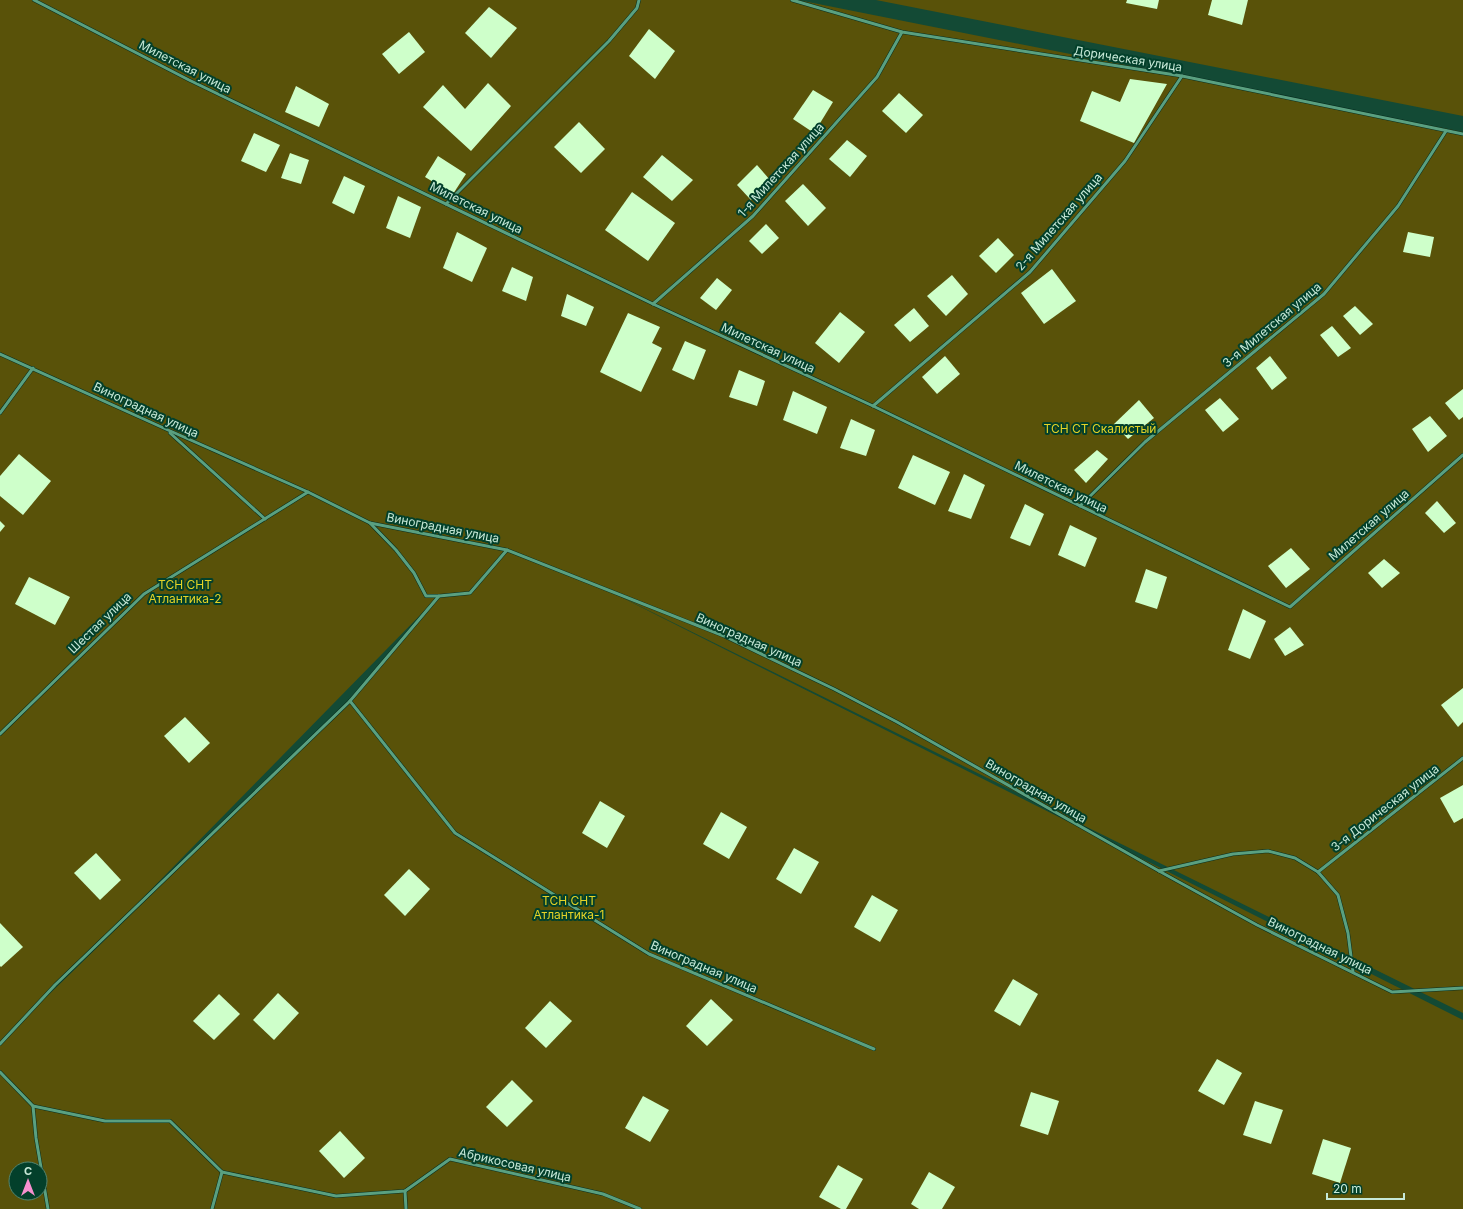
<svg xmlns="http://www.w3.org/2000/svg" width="1463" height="1209" viewBox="0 0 1463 1209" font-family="Inter,sans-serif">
  <rect width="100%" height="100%" fill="#134a35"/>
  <g fill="#595209" fill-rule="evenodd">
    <path d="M0,0H798L1463,132V1013L587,580L1463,1020V1209H0ZM433,602L350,701L28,1015ZM16,1169H40V1193H16Z"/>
    <polygon points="876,0 1463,0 1463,116"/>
  </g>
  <g fill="#ceffca">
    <polygon points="1127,0 1159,0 1157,9 1126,3"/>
    <polygon points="1212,0 1248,0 1242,25 1208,15"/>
    <polygon points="489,7 517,28 491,58 465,33"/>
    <polygon points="649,29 675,51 655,79 629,56"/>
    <polygon points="409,32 425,52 399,74 382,54"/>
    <polygon points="1130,79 1167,84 1134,143 1080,121 1092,91 1120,102"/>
    <polygon points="488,83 511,106 471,151 423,107 443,85 465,109"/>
    <polygon points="296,86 329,104 319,127 285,112"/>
    <polygon points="813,90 833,102 814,133 793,119"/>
    <polygon points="899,93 923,115 906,133 882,111"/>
    <polygon points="579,122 605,149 581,173 554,147"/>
    <polygon points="254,133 280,145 266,172 241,161"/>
    <polygon points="847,140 867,156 850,177 829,159"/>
    <polygon points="290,153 309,160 301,184 281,178"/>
    <polygon points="662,155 693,180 672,201 643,177"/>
    <polygon points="438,156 466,174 453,194 425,177"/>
    <polygon points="757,165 770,180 751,200 737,185"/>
    <polygon points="344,176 365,186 354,214 332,203"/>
    <polygon points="803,184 826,208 808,226 785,201"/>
    <polygon points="632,192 675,223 648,261 605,230"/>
    <polygon points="398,196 421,207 410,238 386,228"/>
    <polygon points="766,224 779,238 762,254 749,241"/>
    <polygon points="457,232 487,248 472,282 443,268"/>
    <polygon points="1408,232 1434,237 1430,257 1403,252"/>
    <polygon points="998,238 1014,255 996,273 979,256"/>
    <polygon points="512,267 533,277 526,301 502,291"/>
    <polygon points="1052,269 1076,301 1044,324 1021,293"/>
    <polygon points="952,275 968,294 946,316 927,296"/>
    <polygon points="717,278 732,290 716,310 700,298"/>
    <polygon points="567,294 594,307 586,326 561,316"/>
    <polygon points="1355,306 1373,324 1360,335 1343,316"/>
    <polygon points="914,308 929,326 910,342 894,325"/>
    <polygon points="840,312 865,332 839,363 815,343"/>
    <polygon points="628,313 660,327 652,343 662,348 641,392 600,372"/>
    <polygon points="1332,326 1351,348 1338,357 1320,335"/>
    <polygon points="685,341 706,350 694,380 672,370"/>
    <polygon points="945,356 960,374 937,394 922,377"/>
    <polygon points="1270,356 1287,378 1272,390 1256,368"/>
    <polygon points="739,370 765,381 757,406 729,397"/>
    <polygon points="1463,389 1463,417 1459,420 1445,403"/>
    <polygon points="793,391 827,407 817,434 783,420"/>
    <polygon points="1220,398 1239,419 1223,432 1205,410"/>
    <polygon points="1139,400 1154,418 1128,439 1114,424"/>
    <polygon points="1430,416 1447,436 1428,452 1412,429"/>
    <polygon points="851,419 875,430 866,456 840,448"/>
    <polygon points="1097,450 1108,459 1086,483 1074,470"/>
    <polygon points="19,454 51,481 23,515 0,496 0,476"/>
    <polygon points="913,455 950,472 935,505 898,488"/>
    <polygon points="964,474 985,485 971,519 948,511"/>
    <polygon points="1437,501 1456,523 1444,533 1425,513"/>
    <polygon points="1025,504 1044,514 1030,546 1010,538"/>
    <polygon points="0,521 5,526 0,532"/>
    <polygon points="1070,525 1097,538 1085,567 1058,555"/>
    <polygon points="1291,548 1310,569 1286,588 1268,566"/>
    <polygon points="1384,559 1400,573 1382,588 1368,573"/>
    <polygon points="1146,569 1167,577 1157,609 1135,602"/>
    <polygon points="29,577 70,597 55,625 15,604"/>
    <polygon points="1243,609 1266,621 1250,659 1228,650"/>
    <polygon points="1290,627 1304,645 1285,656 1274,639"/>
    <polygon points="1463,688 1463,722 1458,727 1441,705"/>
    <polygon points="185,717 210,743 189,763 164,736"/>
    <polygon points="1463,785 1463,818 1454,823 1440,798"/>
    <polygon points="600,801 625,816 607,848 582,833"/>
    <polygon points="721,812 747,827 729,859 703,844"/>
    <polygon points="794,848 819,862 801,894 776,879"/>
    <polygon points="96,853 121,880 100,900 74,873"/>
    <polygon points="409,869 430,889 405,916 384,895"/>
    <polygon points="872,895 898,910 880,942 854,927"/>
    <polygon points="0,923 23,947 1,967 0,966"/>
    <polygon points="1013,979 1038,994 1020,1026 994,1011"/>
    <polygon points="278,993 299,1013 274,1040 253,1020"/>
    <polygon points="219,994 240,1014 214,1040 193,1021"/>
    <polygon points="711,999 733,1020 707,1046 686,1026"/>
    <polygon points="550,1001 572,1021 546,1048 525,1028"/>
    <polygon points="1217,1059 1242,1073 1224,1105 1198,1091"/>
    <polygon points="512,1080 533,1101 507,1127 486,1107"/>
    <polygon points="1031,1092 1059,1101 1048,1135 1020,1126"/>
    <polygon points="643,1096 669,1110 650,1142 625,1128"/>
    <polygon points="1255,1101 1283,1110 1271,1144 1243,1135"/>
    <polygon points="340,1131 365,1158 344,1178 319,1151"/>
    <polygon points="1323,1139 1351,1148 1340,1183 1312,1174"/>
    <polygon points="838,1165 863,1179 846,1209 841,1209 819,1197"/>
    <polygon points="929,1172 955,1187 942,1209 919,1209 911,1204"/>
  </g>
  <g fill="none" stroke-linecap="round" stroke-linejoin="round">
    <defs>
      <g id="service">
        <polyline points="34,0 189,80 653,304 873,406 1290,607 1463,455"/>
        <polyline points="792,0 902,32 1182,76 1463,134"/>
        <polyline points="446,204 609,41 637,8 639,0"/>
        <polyline points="653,304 753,216 877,77 902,32"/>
        <polyline points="0,354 168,430 308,492 370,523 507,550 724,636 834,689 897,722 1159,871 1257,925 1392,992 1463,988"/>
        <polyline points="873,406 1030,272 1125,161 1182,76"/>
        <polyline points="0,413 33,368"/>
        <polyline points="170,433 265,519"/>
        <polyline points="1080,506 1145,442 1324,294 1398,206 1446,131"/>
        <polyline points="370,523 396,550 414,573 426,596 439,596"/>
        <polyline points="350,701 455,833 649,954 874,1049"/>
        <polyline points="0,734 144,594 308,492"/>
        <polyline points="1159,871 1233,854 1268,851 1295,858 1318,872 1338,895 1348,933 1353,972"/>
        <polyline points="1318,872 1463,758"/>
        <polyline points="0,1044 55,985 350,701 439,596 470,593 507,550"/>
        <polyline points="0,1072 33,1106 105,1121 170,1121 222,1172 336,1196 405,1191 450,1159 603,1194 640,1209"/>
        <polyline points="33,1106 36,1138 48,1209"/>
        <polyline points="405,1191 406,1209"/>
        <polyline points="212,1209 222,1172"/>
      </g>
    </defs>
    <use href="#service" stroke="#072e1f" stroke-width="4"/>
    <use href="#service" stroke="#5aa080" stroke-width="3"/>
  </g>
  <g text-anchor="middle" stroke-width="4" stroke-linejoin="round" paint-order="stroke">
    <g font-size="12" fill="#c7e9d8" stroke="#03402b">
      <text transform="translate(1128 59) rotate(9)" y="4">Дорическая улица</text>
      <text transform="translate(185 67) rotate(27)" y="4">Милетская улица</text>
      <text transform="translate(781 170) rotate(-48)" y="4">1-я Милетская улица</text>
      <text transform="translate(476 208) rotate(26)" y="4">Милетская улица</text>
      <text transform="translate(1059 222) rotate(-49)" y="4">2-я Милетская улица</text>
      <text transform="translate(1272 325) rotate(-40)" y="4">3-я Милетская улица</text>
      <text transform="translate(768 348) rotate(25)" y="4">Милетская улица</text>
      <text transform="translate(146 410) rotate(25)" y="4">Виноградная улица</text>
      <text transform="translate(1061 487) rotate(26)" y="4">Милетская улица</text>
      <text transform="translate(1369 525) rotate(-41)" y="4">Милетская улица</text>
      <text transform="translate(443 528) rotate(11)" y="4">Виноградная улица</text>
      <text transform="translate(100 623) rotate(-44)" y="4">Шестая улица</text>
      <text transform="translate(749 640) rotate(24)" y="4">Виноградная улица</text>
      <text transform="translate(1036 791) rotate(30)" y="4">Виноградная улица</text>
      <text transform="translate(1385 808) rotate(-38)" y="4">3-я Дорическая улица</text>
      <text transform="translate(1320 946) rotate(26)" y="4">Виноградная улица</text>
      <text transform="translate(704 967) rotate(23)" y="4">Виноградная улица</text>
      <text transform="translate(515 1165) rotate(13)" y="4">Абрикосовая улица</text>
    </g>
    <g font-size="12" fill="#e4d327" stroke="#03402b">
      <text x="1100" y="433">ТСН СТ Скалистый</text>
      <text x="185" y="589">ТСН СНТ<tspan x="185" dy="14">Атлантика-2</tspan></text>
      <text x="569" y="905">ТСН СНТ<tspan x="569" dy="14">Атлантика-1</tspan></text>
    </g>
  </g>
  <g transform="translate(28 1181)"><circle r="19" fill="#03402b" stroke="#518470"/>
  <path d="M0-3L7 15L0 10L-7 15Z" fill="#f690cf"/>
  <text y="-6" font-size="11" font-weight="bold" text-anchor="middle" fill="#c7e9d8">С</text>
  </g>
  <path d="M1327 1193v6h77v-6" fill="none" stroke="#c7e9d8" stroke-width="2"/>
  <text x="1333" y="1193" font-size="12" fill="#c7e9d8" stroke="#03402b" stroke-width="3" paint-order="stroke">20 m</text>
</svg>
